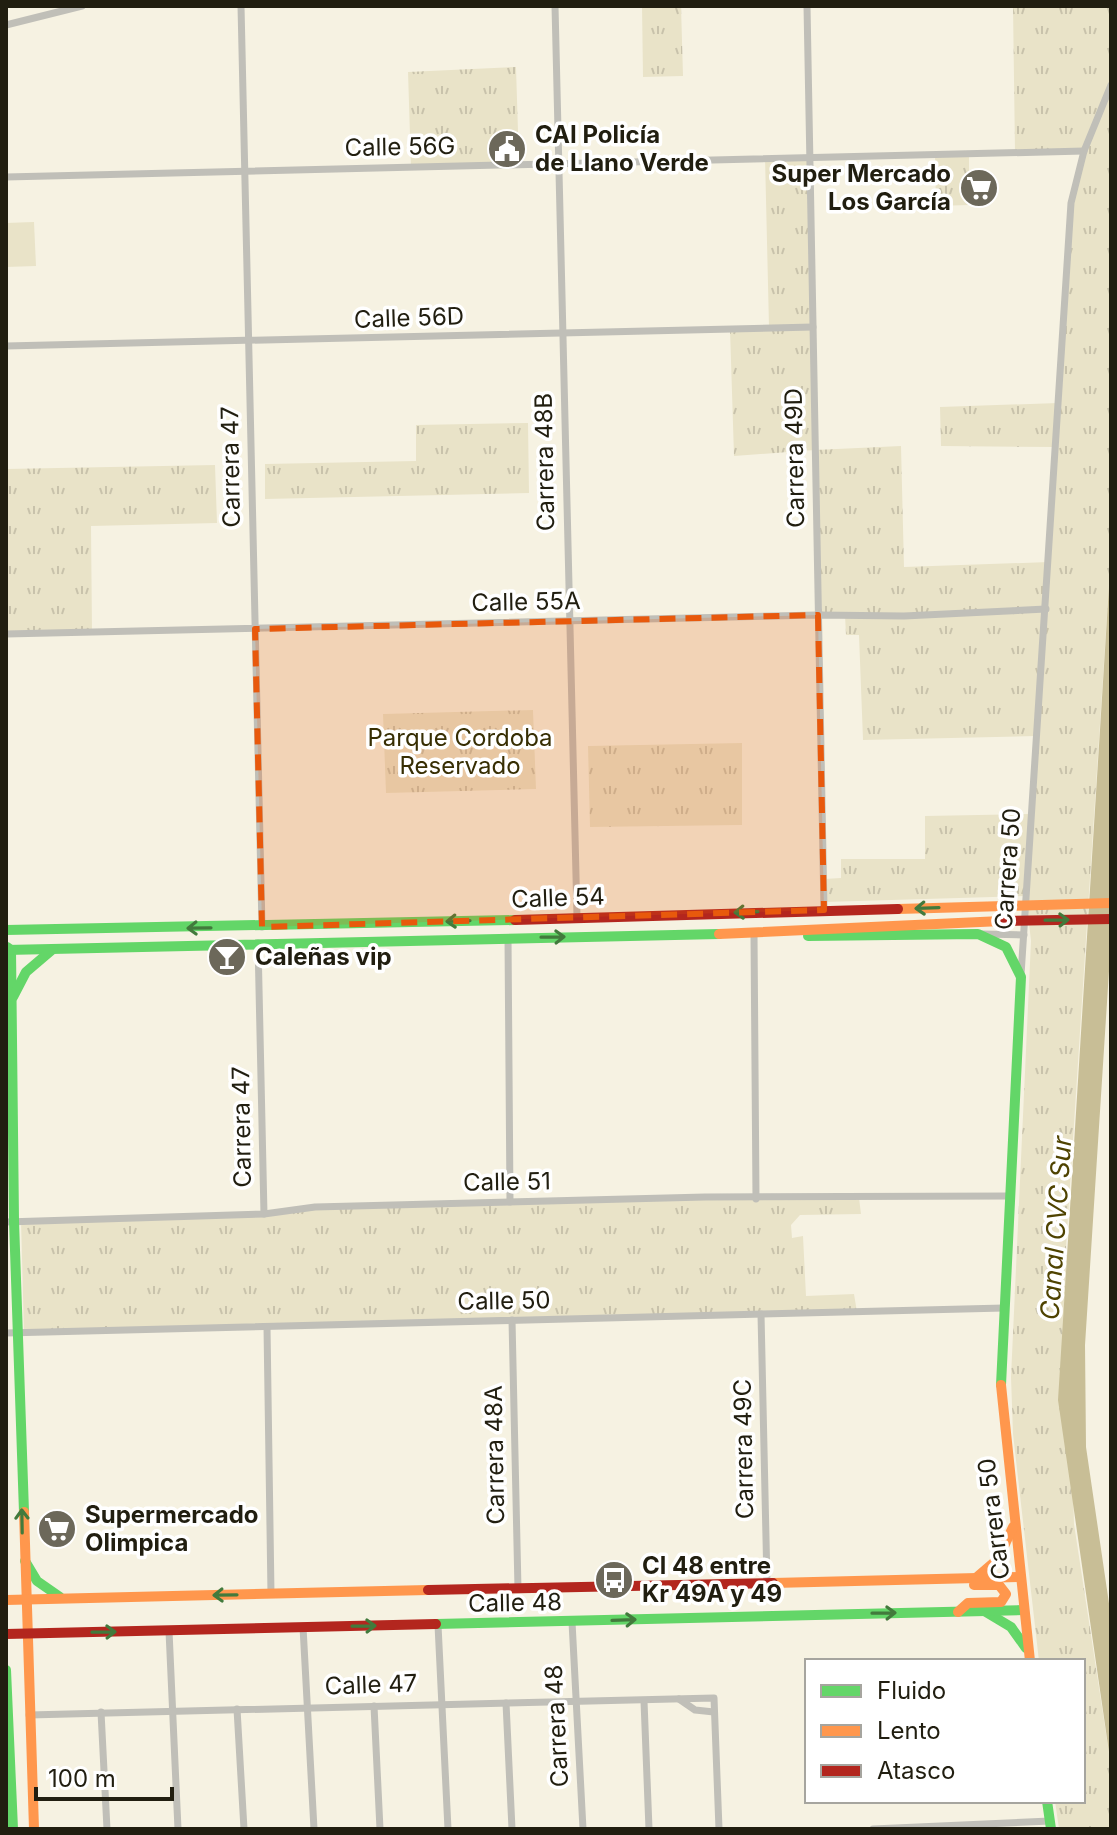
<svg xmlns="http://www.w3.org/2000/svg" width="1117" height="1835" viewBox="0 0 1117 1835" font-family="Inter,sans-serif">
  <defs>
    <pattern id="park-tufts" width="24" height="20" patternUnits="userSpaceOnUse" patternTransform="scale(2)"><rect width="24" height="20" fill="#e9e3c8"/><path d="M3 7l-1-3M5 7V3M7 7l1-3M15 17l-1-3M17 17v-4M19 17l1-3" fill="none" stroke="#c8c2ab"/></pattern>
  </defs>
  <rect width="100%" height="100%" fill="#f6f2e2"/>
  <polygon fill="#e9e3c8" points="34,222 36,266 6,267 6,223"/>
  <g fill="url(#park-tufts)">
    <polygon points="642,6 681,6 683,76 643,77"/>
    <polygon points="1013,6 1111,6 1111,554 1066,1247 1074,1524 1111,1766 1111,1829 1059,1829 1055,1801 1083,1801 1083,1661 1039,1661 1013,1434 1011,1377 1031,941 1026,896 824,902 824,879 841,878 841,859 925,859 925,816 1030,814 1036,736 863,740 859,635 846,635 845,615 818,615 815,450 734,456 730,329 769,327 765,157 809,156 815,450 901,446 904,567 1049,562 1055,447 941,446 940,407 1058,403 1067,241 1083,151 1015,152"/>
    <polygon points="516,67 519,164 411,167 408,72"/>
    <polygon points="969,153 969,205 936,206 935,154"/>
    <polygon points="528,423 529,493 265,499 265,464 416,461 416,425"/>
    <polygon points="215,465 217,523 91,526 92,632 6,634 6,469"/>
    <polygon points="533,710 536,789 386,793 383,714"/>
    <polygon points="742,743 742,825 590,827 588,746"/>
    <polygon points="705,1197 859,1198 861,1214 800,1215 791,1225 792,1238 803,1236 806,1296 854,1294 857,1312 24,1332 21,1221 264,1214 315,1207"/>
  </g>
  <polygon fill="#c8be96" points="1111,554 1111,940 1085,1345 1086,1447 1111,1617 1111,1766 1058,1400"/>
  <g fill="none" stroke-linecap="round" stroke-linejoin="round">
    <g stroke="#c0bfb8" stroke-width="7">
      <polyline points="241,6 262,927"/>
      <polyline points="555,6 577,917"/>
      <polyline points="807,6 824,910"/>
      <polyline points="6,25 82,6"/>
      <polyline points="6,177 1084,151"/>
      <polyline points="6,346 813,327"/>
      <polyline points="6,634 818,615 904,616 1046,609"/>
      <polyline points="754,933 756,1199"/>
      <polyline points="982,934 1024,935"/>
      <polyline points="508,938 510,1202"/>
      <polyline points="258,943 264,1214"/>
      <polyline points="1021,975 1071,203 1084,151 1111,85"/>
      <polyline points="6,1222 264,1214 315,1207 705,1197 1010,1196"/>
      <polyline points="761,1314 767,1583"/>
      <polyline points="512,1320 518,1589"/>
      <polyline points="267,1327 271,1594"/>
      <polyline points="6,1333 1004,1308"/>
      <polyline points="572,1622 583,1829"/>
      <polyline points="438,1625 448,1829"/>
      <polyline points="303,1627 314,1829"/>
      <polyline points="169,1631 178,1829"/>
      <polyline points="679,1699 695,1710 714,1712"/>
      <polyline points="644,1701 649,1829"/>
      <polyline points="506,1703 512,1829"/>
      <polyline points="374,1706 380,1829"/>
      <polyline points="237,1709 244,1829"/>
      <polyline points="101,1712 107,1829"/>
      <polyline points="29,1715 714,1698 719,1829"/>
      <polyline points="873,1829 1050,1821"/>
    </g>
    <g stroke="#63d668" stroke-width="10">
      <polyline points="6,930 515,920"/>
      <polyline points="808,936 978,934 1006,947 1021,977 1001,1385"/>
      <polyline points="7,947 11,950 14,1221 24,1512"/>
      <polyline points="6,950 719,934"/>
      <polyline points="13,997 26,972 53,949"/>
      <polyline points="25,1561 37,1581 60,1597"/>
      <polyline points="986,1612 1011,1627 1026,1648"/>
      <polyline points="436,1624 1024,1610"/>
      <polyline points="6,1670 13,1829"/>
      <polyline points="1047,1801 1051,1829"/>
    </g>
    <g stroke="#ff974d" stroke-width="10">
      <polyline points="898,909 1005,906"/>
      <polyline points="719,934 1002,921"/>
      <polyline points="1001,1385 1030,1661"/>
      <polyline points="24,1512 34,1829"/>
      <polyline points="977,1577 998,1559 1013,1527"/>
      <polyline points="773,1583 1021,1577"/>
      <polyline points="6,1600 428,1590"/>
      <polyline points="958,1612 968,1603 1001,1602 1006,1594 999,1585 974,1585"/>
    </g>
    <g stroke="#b3261e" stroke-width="10">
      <polyline points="515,920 898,909"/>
      <polyline points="428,1590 773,1583"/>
      <polyline points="6,1634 436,1624"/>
    </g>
    <polyline stroke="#ff974d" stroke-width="10" points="1005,906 1111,903"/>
    <polyline stroke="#b3261e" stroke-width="10" points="1002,921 1111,919"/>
  </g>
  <defs><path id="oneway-shaft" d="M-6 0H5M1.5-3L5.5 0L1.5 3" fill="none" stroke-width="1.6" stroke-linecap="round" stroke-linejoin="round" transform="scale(2)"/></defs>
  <g stroke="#427a3c">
    <use href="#oneway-shaft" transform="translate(927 908) rotate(178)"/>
    <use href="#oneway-shaft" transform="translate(746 912) rotate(178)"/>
    <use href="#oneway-shaft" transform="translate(1057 920) rotate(-1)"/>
    <use href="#oneway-shaft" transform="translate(458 921) rotate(178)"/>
    <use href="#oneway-shaft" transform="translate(199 928) rotate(179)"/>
    <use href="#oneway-shaft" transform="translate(553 937) rotate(-1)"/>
    <use href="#oneway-shaft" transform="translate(22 1521) rotate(-91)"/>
    <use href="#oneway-shaft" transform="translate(225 1595) rotate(179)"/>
    <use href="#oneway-shaft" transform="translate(884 1613) rotate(-1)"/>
    <use href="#oneway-shaft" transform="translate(624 1620) rotate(-2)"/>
    <use href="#oneway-shaft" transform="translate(364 1626) rotate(-1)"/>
    <use href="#oneway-shaft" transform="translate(104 1632) rotate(-1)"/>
  </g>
  <path fill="#e8590c" fill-opacity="0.2" stroke="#e8590c" stroke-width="6" stroke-dasharray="16 10" stroke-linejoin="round" d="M818,615L824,910L262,927L255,629Z"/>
  <defs>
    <symbol id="civic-disc" viewBox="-11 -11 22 22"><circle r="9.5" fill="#6c685a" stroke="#fff"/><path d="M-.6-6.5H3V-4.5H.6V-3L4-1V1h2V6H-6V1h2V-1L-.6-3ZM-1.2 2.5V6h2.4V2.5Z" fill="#fff"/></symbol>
    <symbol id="supermarket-disc" viewBox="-11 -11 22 22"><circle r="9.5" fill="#6c685a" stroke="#fff"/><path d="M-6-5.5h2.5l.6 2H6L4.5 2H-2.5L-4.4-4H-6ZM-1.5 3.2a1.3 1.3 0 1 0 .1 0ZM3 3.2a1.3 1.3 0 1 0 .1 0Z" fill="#fff"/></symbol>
    <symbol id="bar-disc" viewBox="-11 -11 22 22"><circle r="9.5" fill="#6c685a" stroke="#fff"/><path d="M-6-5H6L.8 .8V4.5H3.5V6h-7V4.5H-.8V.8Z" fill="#fff"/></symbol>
    <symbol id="bus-disc" viewBox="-11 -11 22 22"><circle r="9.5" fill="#6c685a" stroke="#fff"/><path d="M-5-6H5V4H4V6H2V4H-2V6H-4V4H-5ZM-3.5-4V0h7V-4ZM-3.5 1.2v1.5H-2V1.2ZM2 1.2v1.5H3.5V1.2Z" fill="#fff"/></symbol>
  </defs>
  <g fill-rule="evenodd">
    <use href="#civic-disc" x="485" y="127" width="44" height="44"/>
    <use href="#supermarket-disc" x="957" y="166" width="44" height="44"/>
    <use href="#bar-disc" x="205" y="935" width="44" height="44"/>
    <use href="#supermarket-disc" x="35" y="1507" width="44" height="44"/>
    <use href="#bus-disc" x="592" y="1558" width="44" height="44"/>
  </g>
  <g text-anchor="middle" stroke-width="7" stroke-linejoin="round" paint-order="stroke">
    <g font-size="24" font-weight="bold" fill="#211e10" stroke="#fff" text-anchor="start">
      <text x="535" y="143">CAI Policía<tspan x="535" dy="28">de Llano Verde</tspan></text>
      <text x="951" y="182" text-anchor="end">Super Mercado<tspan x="951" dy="28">Los García</tspan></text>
      <text x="255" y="965">Caleñas vip</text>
      <text x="85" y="1523">Supermercado<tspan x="85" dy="28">Olimpica</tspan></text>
      <text x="642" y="1574">Cl 48 entre<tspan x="642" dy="28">Kr 49A y 49</tspan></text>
    </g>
    <g font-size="24" fill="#211e10" stroke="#fff">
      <text transform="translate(400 147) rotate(-1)" y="8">Calle 56G</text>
      <text transform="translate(409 318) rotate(-2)" y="8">Calle 56D</text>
      <text transform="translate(795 458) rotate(-91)" y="8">Carrera 49D</text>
      <text transform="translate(545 462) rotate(-91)" y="8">Carrera 48B</text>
      <text transform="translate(231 467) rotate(-91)" y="8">Carrera 47</text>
      <text transform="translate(526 602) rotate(-1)" y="8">Calle 55A</text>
      <text transform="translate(1008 869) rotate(-86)" y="8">Carrera 50</text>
      <text transform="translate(558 898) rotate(-2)" y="8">Calle 54</text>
      <text transform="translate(242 1127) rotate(-91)" y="8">Carrera 47</text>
      <text transform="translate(507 1182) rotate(-1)" y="8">Calle 51</text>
      <text transform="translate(504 1301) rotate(-1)" y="8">Calle 50</text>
      <text transform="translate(744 1449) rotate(-91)" y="8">Carrera 49C</text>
      <text transform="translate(495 1455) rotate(-91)" y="8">Carrera 48A</text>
      <text transform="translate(994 1519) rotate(-97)" y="8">Carrera 50</text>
      <text transform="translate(515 1603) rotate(-1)" y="8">Calle 48</text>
      <text transform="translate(371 1685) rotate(-2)" y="8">Calle 47</text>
      <text transform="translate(557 1726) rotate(-93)" y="8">Carrera 48</text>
    </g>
    <g font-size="24" fill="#372e03" stroke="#fff">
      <text x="460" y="746">Parque Cordoba<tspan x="460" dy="28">Reservado</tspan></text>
    </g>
    <g font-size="26" font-style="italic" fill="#4f4300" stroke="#fff">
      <text transform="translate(1056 1228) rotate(-86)" y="9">Canal CVC Sur</text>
    </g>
  </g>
  <rect width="1117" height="1835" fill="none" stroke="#211e10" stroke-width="16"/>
  <rect x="805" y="1659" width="280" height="144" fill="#ffffff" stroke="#a6a59f" stroke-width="2"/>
  <rect x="821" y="1685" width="40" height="12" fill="#63d668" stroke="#a6a59f" stroke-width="2"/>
  <text x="877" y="1699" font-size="24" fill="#211e10">Fluido</text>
  <rect x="821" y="1725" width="40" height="12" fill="#ff974d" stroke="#a6a59f" stroke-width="2"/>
  <text x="877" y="1739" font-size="24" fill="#211e10">Lento</text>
  <rect x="821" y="1765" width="40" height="12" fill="#b3261e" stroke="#a6a59f" stroke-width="2"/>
  <text x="877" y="1779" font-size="24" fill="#211e10">Atasco</text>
  <path d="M36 1787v12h136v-12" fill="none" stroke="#211e10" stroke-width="4"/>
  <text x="48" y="1787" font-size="24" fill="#211e10" stroke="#ffffff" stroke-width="6" paint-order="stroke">100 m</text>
</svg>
